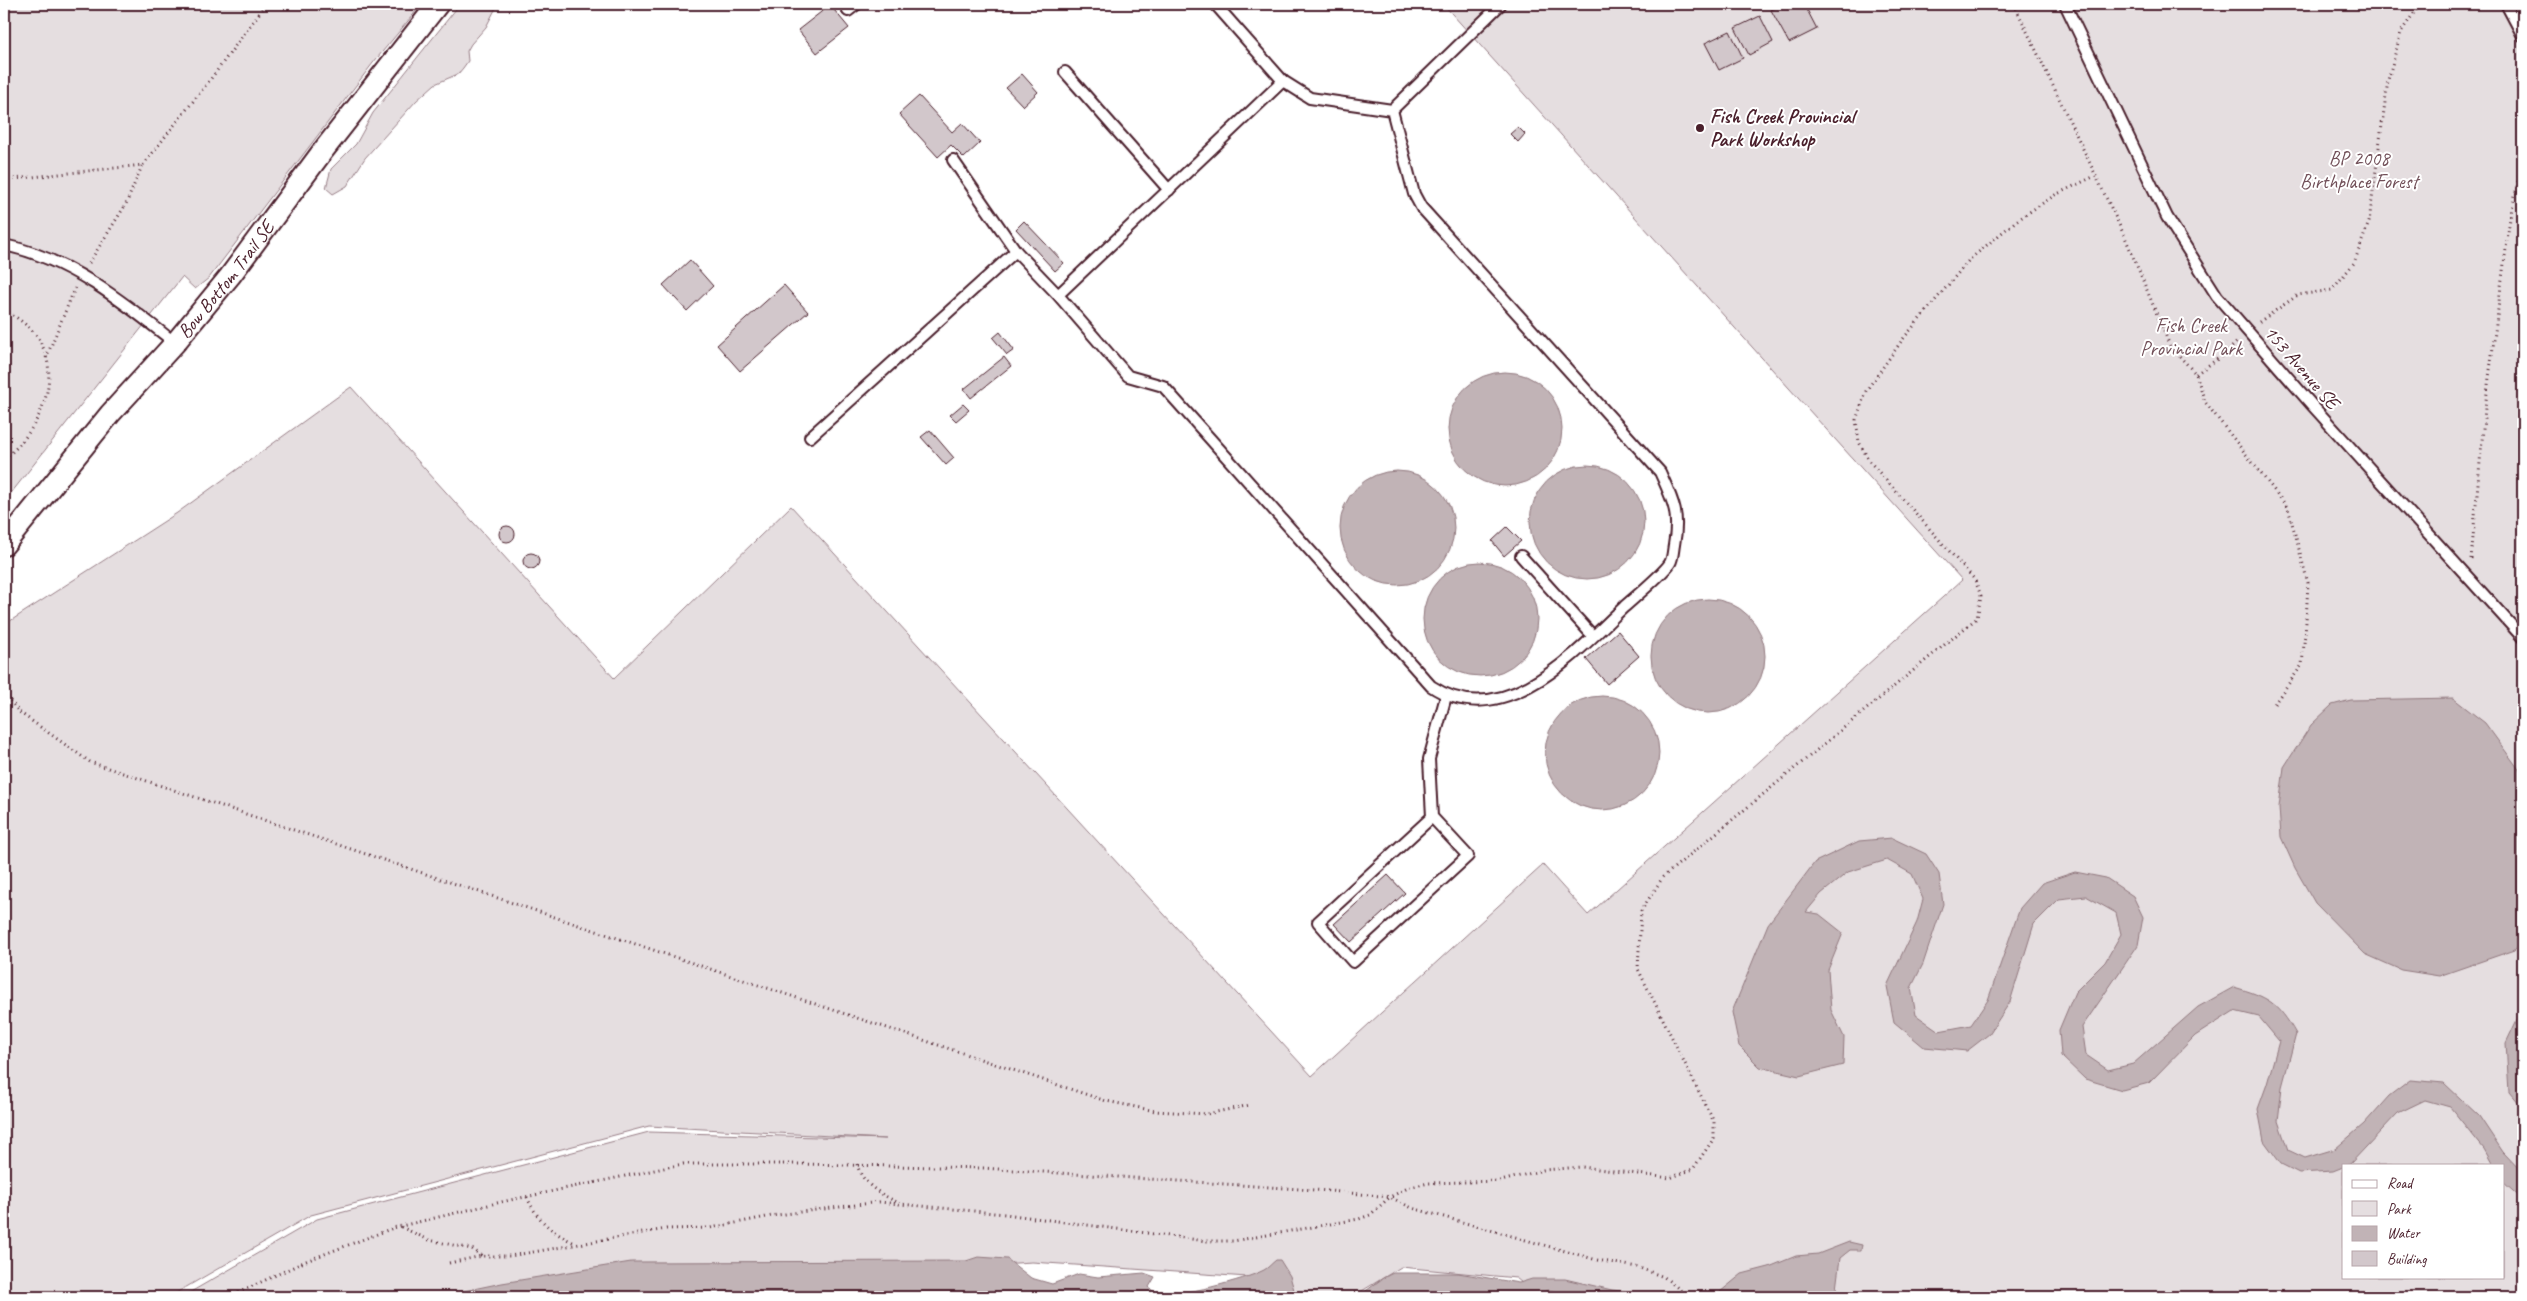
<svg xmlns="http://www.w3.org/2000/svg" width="2527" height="1301" viewBox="0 0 2527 1301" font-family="Caveat,sans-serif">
  <rect width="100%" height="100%" fill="#fff"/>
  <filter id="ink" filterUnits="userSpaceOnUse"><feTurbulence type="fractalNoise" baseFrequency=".02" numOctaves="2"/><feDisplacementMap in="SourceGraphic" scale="10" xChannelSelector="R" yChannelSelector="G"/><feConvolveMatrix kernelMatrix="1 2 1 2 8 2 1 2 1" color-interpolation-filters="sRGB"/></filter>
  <g filter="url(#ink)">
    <g fill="#e5dee0" stroke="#987e86" fill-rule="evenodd">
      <polygon points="4,4 422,4 373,63 209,278 195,289 182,277 4,502"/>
      <polygon points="460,4 498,4 486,27 471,44 467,51 468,61 463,68 458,74 435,84 416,101 365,158 347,186 333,194 326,188 331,169 356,144 373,113"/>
      <path d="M1443,4H2523V1297H1539L1516,1278L1401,1267L1352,1297H1269L1262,1278L1032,1262L492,1297H182L317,1219L649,1132L886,1139L649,1126L311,1215L169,1297H4V625L177,513L351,387L614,678L791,506L1312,1076L1543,865L1588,915L1962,580ZM2343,1165H2503V1277H2343Z"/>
    </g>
    <g fill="#c1b3b6" stroke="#91787e">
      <circle cx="1505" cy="429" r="57"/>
      <circle cx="1587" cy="522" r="57"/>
      <circle cx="1397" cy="528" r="57"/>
      <circle cx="1480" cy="619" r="57"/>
      <circle cx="1708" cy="656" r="57"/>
      <circle cx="1602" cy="753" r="57"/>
      <polygon points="2453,698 2485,723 2523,775 2523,942 2514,950 2439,976 2401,970 2365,954 2315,903 2295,868 2281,837 2279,807 2284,767 2311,725 2332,705 2351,700"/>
      <path d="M1892,838L1926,854L1939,874L1943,904L1923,964L1911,988L1916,1015L1939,1031L1971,1025L1988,1000L2020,908L2042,883L2075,872L2106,878L2133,896L2143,917L2138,945L2082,1027L2086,1055L2108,1070L2133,1064L2198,1007L2234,987C2268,997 2278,1002 2296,1034L2282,1087L2278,1121L2288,1150L2305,1158L2335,1149L2364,1124L2389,1096L2410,1080L2444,1083L2479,1116L2503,1152L2523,1173V1200L2503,1182V1165H2493L2484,1149L2450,1107L2425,1100L2398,1113L2350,1164L2343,1165V1167L2333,1171L2299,1173L2281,1164L2264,1141L2258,1109L2267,1084L2279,1041L2259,1017L2234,1011L2195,1036L2149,1083L2122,1090L2085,1079L2061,1056L2059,1030L2075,992L2105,962L2121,934L2116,913L2086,896L2059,899L2034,924L2010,1002L1989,1034L1967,1051L1924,1047L1894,1022L1887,986L1917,922L1923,899L1912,874L1887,860L1848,872L1821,894L1806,912L1819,914L1843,933L1828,970L1831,1010L1844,1037L1843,1065L1799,1076L1760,1067L1739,1046L1732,1012L1768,924L1815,862L1859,841Z"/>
      <polygon points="2523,1007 2523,1109 2509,1092 2506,1043"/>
      <polygon points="1849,1242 1862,1245 1861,1250 1850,1250 1840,1258 1835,1297 1719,1297 1720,1292 1742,1274 1769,1267 1796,1256 1818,1254"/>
      <path d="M978,1257L1007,1259L1031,1278L1052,1284L1079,1274L1098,1277L1144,1273L1155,1277L1149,1287C1152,1290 1154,1293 1158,1294C1179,1297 1245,1280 1264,1270C1268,1268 1272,1263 1276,1260H1280L1290,1276L1294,1290L1288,1295L1278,1294L1274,1297H383L440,1296L502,1283L631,1262L966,1261Z"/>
      <polygon points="1393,1273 1458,1273 1519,1283 1532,1279 1565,1279 1612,1290 1674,1297 1577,1297 1549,1290 1545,1291 1543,1297 1358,1297 1383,1278"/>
    </g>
    <g fill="#d2c7cb" stroke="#4a1f2b">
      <polygon points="1783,4 1804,4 1817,29 1789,43 1771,10"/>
      <polygon points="830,5 849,28 817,53 798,30"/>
      <polygon points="1760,16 1773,42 1749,55 1735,28"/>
      <polygon points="1730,31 1743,58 1719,70 1705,43"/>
      <polygon points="1022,74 1038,92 1023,106 1006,88"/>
      <polygon points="919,96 952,132 962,123 980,143 964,158 951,145 938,157 899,114"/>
      <polygon points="1518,127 1525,134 1518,142 1510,134"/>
      <polygon points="1024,221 1064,263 1055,271 1016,229"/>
      <polygon points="690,260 713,286 687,311 663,285"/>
      <polygon points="784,285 808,312 740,371 717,345"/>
      <polygon points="1000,332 1014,350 1007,355 993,338"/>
      <polygon points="1004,357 1011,366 971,398 964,389"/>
      <polygon points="963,404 969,410 956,421 950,415"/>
      <polygon points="930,430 954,458 946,465 921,437"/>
      <circle cx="507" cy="534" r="8"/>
      <polygon points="1507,527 1521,541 1504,556 1492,541"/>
      <circle cx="531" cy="561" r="8"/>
      <polygon points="1618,631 1639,656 1607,684 1586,659"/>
      <polygon points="1388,875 1405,893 1351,942 1334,924"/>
    </g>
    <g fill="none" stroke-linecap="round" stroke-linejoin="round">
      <defs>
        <g id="service">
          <polyline points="1215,4 1283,81"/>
          <polyline points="2065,4 2167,217 2217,296 2311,404 2523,638"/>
          <polyline points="2506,4 2523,36"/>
          <polyline points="848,11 857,4"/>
          <polyline points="1065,72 1169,190"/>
          <polyline points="1392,110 1501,4"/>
          <path d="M953,160L1016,251L1058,295L1128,376L1163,386L1431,686C1503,734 1576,653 1624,607C1634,598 1664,573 1670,563C1673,558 1673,550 1674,545C1680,513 1673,501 1660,472L1421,207L1414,194L1392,110L1310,98L1283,81L1058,295"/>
          <path d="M4,245C69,258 125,303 175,343"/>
          <polyline points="810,437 1016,251"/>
          <polyline points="1521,556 1593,636"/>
          <polyline points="1432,817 1318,922 1353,962 1468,856 1432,817 1429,759 1446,696"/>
        </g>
        <g id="minor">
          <path id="s1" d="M4,545L110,414L175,343L230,276L322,152L438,4"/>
        </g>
      </defs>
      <use href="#service" stroke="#4a1f2b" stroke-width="14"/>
      <use href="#minor" stroke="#4a1f2b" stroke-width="24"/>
      <g stroke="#4a1f2b" stroke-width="3" stroke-dasharray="1 4" stroke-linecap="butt">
        <polyline points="2014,4 2125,237 2170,346 2196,374 2205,402 2288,508 2308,583 2306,622 2302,665 2274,704"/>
        <polyline points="4,180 143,165 213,76 266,4"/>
        <polyline points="89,263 126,204 142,166"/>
        <path d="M4,310C17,317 31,327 39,340C64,380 37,433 4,459"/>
        <polyline points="2259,322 2298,295 2332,290 2354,263 2369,222 2388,80 2401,32 2420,4"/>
        <polyline points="46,358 75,288"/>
        <polyline points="2196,374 2226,353 2238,341"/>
        <polyline points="2471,559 2485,408 2510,218 2523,159"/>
        <polyline points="4,693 19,712 90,762 1106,1101 1155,1111 1207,1114 1250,1105"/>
        <path d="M857,1164C862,1184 880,1194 897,1202"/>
        <path d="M527,1197C537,1220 552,1233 575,1243"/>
        <polyline points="401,1227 429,1240 472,1249 482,1256"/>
        <polyline points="449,1263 482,1256 510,1256 666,1229 710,1228 777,1215 879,1202 1005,1214 1206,1241 1233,1241 1359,1219 1370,1215 1390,1197 1410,1187 1429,1183 1501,1181 1543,1170 1582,1167 1670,1178 1693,1169 1714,1138 1714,1122 1638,969 1641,911 1663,877 1977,618 1981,596 1975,580 1870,462 1859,442 1856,420 1866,391 1903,339 1969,260 2016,221 2055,195 2095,176"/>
        <polyline points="229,1297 306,1261 393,1228 501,1202 683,1164 801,1164 983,1168 1330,1191 1390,1197 1412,1208 1597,1260 1637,1267 1664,1277 1689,1297"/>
      </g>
      <use href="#service" stroke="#fff" stroke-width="10"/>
      <use href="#minor" stroke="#fff" stroke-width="20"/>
    </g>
  </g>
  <circle fill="#4a1f2b" stroke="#fff" stroke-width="2" cx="1700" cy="128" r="5"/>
  <g text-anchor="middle" stroke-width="4" stroke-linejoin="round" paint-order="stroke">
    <g font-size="20" font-weight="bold" fill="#4a1f2b" stroke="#fff" text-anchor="start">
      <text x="1710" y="123">Fish Creek Provincial<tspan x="1710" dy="23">Park Workshop</tspan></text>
    </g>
    <g font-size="20" fill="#714f58" stroke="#fff">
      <text x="2359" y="165">BP 2008<tspan x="2359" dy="23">Birthplace Forest</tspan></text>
      <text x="2191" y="332">Fish Creek<tspan x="2191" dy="23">Provincial Park</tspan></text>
    </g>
    <g font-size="20" fill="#4a1f2b" stroke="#fff">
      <text dy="7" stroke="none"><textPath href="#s1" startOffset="346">Bow Bottom Trail SE</textPath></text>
      <text transform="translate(2302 367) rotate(49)" y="7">153 Avenue SE</text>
    </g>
  </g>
  <rect width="2527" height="1301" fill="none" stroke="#fff" stroke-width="20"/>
  <rect x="10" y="10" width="2507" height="1281" fill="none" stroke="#4a1f2b" stroke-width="2" filter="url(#ink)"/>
  <rect x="2342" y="1164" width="162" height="115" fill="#ffffff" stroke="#b7a5aa"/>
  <rect x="2352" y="1180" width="25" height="8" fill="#ffffff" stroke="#b7a5aa"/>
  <text x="2387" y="1188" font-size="15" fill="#4a1f2b">Road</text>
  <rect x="2352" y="1201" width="25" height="15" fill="#e5dee0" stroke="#b7a5aa"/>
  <text x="2387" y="1214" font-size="15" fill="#4a1f2b">Park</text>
  <rect x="2352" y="1226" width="25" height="15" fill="#c1b3b6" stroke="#b7a5aa"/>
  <text x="2387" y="1238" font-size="15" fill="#4a1f2b">Water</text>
  <rect x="2352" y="1251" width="25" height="15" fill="#d2c7cb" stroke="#b7a5aa"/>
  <text x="2387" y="1264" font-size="15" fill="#4a1f2b">Building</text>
</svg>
